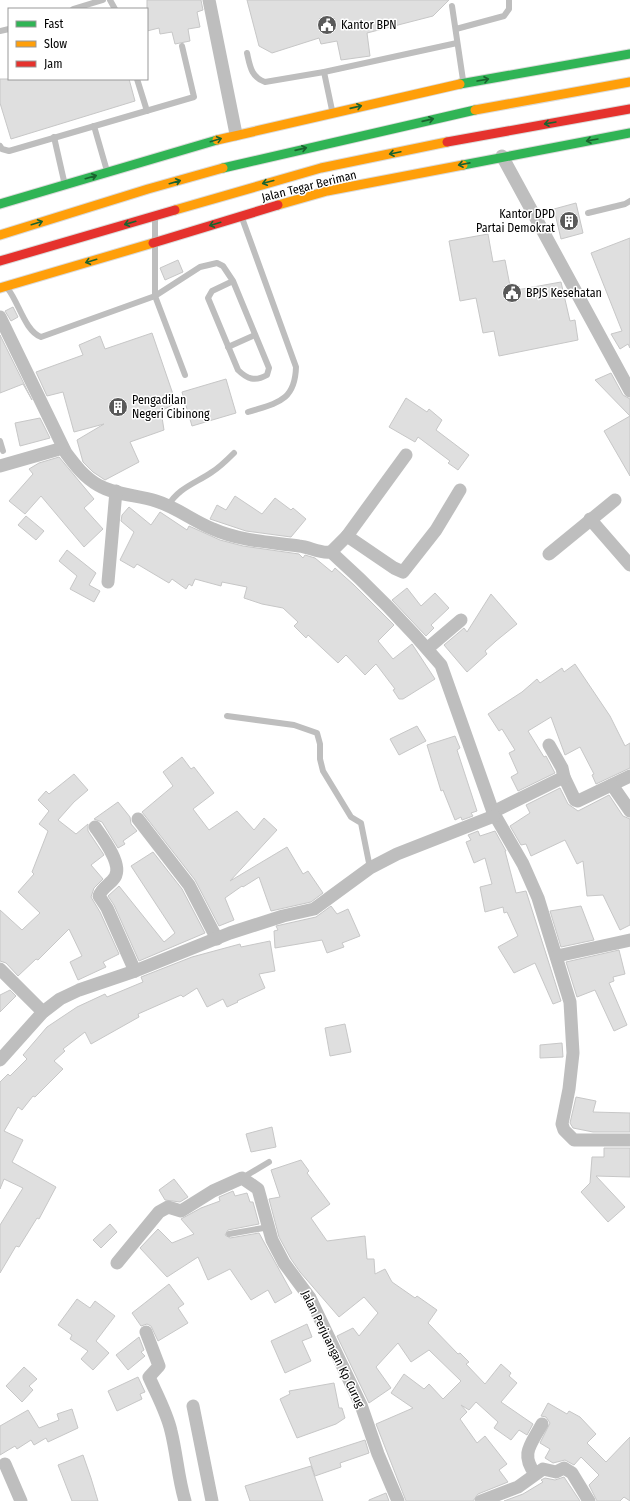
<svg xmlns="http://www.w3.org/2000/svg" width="630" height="1501" viewBox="0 0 630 1501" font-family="'Fira Sans Condensed',sans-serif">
  <rect width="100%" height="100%" fill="#fff"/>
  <g fill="#dfdfdf" stroke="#c7c7c7">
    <polygon points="147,0 201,0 203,10 197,12 200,27 188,29 190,41 175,44 172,32 160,34 159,28 147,31"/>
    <polygon points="247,0 449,0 433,16 367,33 370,56 341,60 337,41 321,44 319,38 272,53 259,46"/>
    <polygon points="0,79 129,79 135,101 11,139 0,103"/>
    <polygon points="576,203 583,233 561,239 554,209"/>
    <polygon points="488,234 493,262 505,260 511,291 561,282 570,321 575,320 578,340 499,356 494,331 483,333 476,298 460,301 449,241"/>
    <polygon points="630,238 630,348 628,344 620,349 611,334 622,331 591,253"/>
    <polygon points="178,260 183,272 165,280 160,268"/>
    <polygon points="13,307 18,317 11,321 5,311"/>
    <polygon points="152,333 176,403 161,411 164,430 130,442 139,462 105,480 93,472 83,462 77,440 104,424 74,432 63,392 47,396 36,372 83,355 79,345 100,336 105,349"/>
    <polygon points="0,335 32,400 23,384 0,393"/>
    <polygon points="611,373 623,395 630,399 630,416 595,380"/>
    <polygon points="226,379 236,413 192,426 182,392"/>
    <polygon points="406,398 427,412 429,409 442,420 436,430 469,455 458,470 448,463 450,461 418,437 415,442 389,427"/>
    <polygon points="630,416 630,476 604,431"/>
    <polygon points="40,418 50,438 20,446 15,423"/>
    <polygon points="59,457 94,499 84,508 103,529 84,547 41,496 25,514 9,501 33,474 29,469 39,463"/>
    <polygon points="235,496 262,514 275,498 291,510 293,508 306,519 291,537 246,531 210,519 217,505 226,510"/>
    <polygon points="129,507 151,525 160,512 187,530 189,526 220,540 243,546 299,554 303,558 305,555 315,558 332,572 335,568 354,585 394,625 378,641 393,659 412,644 435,679 403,699 399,699 393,690 395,689 376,664 365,675 346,655 338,663 308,635 306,638 294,626 298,622 283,608 262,604 244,598 247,587 222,582 221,586 195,579 192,586 189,584 186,589 172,579 169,583 137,564 134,568 120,560 134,532 121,521 122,515"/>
    <polygon points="26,516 44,531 36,540 18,525"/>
    <polygon points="67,550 96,573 89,585 100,591 94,602 70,589 77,576 59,561"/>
    <polygon points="407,588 421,606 435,593 449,608 431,625 434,628 426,636 392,600"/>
    <polygon points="491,594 517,624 496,641 485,651 487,654 467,672 444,645 464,628 467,632"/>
    <polygon points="575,664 610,716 625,746 630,743 630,768 596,784 592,775 594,774 580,747 565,755 551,717 528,731 544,757 546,756 555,773 518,791 511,777 518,773 509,753 515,750 502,729 499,731 488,714 522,692 537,679 540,683 562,668 564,672"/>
    <polygon points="417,726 426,741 399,755 390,739"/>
    <polygon points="455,736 460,748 457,750 477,811 471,813 473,816 462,820 461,817 455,820 443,790 441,791 427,745"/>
    <polygon points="182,757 191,769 194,767 214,793 193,809 209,830 237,811 254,830 264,818 277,830 230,881 287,847 303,874 308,871 323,893 311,902 271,911 259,877 243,887 242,886 225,898 234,920 219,926 195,880 142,812 173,786 163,772"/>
    <polygon points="74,774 88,790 74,802 58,820 76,834 88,824 88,831 104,855 91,865 103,879 94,888 91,897 100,912 119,954 103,962 106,967 78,980 70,962 82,956 69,929 38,960 36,959 18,976 6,963 0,961 0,910 22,930 40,913 18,892 34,874 32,872 48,831 39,824 49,811 38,800 46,791 49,794"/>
    <polygon points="560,788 568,804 578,811 609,795 623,816 630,819 630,925 620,930 603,895 587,896 583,861 577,864 565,840 531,856 526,844 521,845 510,826 530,813 526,805"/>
    <polygon points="118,802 130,817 131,824 137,831 123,841 125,844 118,848 102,822 94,819"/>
    <polygon points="478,831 480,836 495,831 506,851 505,851 516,893 526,891 561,1001 553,1004 535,963 514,973 498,947 518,936 507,912 504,913 503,907 485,912 480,887 492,884 485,858 474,863 466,842 471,840 468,835"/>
    <polygon points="153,852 182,889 205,933 139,961 114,905 108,896 119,886 164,942 175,933 131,866"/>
    <polygon points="331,906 337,914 348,909 360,936 342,943 344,947 327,953 322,940 275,948 274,931 278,930 276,926 316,917"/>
    <polygon points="581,906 594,940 561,947 550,911"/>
    <polygon points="270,941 275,971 259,974 265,988 237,1001 238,1002 227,1007 223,999 207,1007 197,988 183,997 181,995 138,1014 139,1017 91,1044 85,1032 63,1049 65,1051 54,1061 63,1069 35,1097 33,1096 22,1110 18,1107 4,1131 23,1140 12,1162 56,1187 39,1219 37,1218 19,1247 16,1246 0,1273 0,1225 23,1188 4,1179 0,1189 0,1082 8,1074 10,1076 27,1059 23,1055 47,1027 77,1007 105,994 107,997 143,982 141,977 192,957 240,944 241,947"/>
    <polygon points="619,950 625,974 613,977 614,981 609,983 627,1025 614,1031 595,990 577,997 566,962"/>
    <polygon points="10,990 16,996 0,1012 0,995"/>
    <polygon points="345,1024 351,1052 330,1056 325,1028"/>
    <polygon points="562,1043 563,1057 540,1058 540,1045"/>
    <polygon points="576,1097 596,1101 593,1112 630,1113 630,1132 593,1132 573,1128 570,1123"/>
    <polygon points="272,1127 276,1147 251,1152 246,1134"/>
    <polygon points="604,1148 630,1148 630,1177 596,1176 625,1207 608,1222 581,1192 590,1183 592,1157 604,1157"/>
    <polygon points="301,1160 309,1171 307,1173 330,1204 311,1218 327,1241 365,1236 367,1259 374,1259 375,1274 385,1269 392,1282 415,1298 417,1296 437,1310 428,1323 458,1354 460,1353 469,1362 466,1364 485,1384 501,1364 511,1373 509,1376 517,1383 501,1402 533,1424 527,1435 519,1430 511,1440 494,1428 498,1422 476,1402 469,1410 461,1405 467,1412 460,1419 477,1443 485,1436 507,1464 499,1470 508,1482 478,1494 473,1501 406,1501 376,1424 413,1408 391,1393 404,1374 424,1389 429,1384 443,1399 461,1381 429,1350 411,1362 398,1343 376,1367 391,1388 369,1403 337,1336 353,1328 359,1336 378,1313 364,1297 339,1317 300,1272 291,1259 279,1237 269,1199 280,1197 271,1170"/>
    <polygon points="174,1179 188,1197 180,1202 165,1200 159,1190"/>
    <polygon points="233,1191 235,1196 247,1193 250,1202 253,1202 259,1224 228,1230 225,1235 230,1238 259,1233 292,1293 275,1303 268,1290 251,1300 230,1269 208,1280 198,1257 167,1277 140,1248 158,1229 172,1243 194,1234 181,1219 201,1208 220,1201 219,1197"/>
    <polygon points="110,1224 117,1232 101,1248 93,1240"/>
    <polygon points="169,1284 184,1304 178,1308 188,1323 158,1341 151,1326 147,1324 141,1326 132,1313"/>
    <polygon points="77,1299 90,1308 95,1301 115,1316 96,1341 109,1353 93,1370 81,1359 88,1351 70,1339 72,1335 58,1325"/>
    <polygon points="307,1324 312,1337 302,1341 311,1361 285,1373 271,1341"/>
    <polygon points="139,1337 144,1350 141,1352 145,1356 128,1370 116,1355"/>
    <polygon points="24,1367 37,1379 29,1386 33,1390 22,1402 6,1386"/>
    <polygon points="138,1377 145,1392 140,1394 142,1399 117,1411 108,1391"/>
    <polygon points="334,1383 339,1408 342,1408 345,1418 336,1424 297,1438 280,1399 290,1394 289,1391"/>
    <polygon points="548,1403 567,1414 569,1411 580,1417 596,1434 587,1443 606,1462 630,1437 630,1501 624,1497 620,1501 597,1501 589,1485 599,1475 581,1457 574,1465 565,1460 553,1463 545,1458 550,1449 540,1443 550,1423 546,1417 541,1416"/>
    <polygon points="72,1409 78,1428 48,1442 46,1438 34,1445 31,1440 17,1449 15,1446 0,1455 0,1426 28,1410 39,1428 59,1420 57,1414"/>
    <polygon points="365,1440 369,1453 340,1463 341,1467 315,1476 309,1458"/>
    <polygon points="83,1455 91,1478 98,1501 72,1501 58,1465"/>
    <polygon points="311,1466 323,1501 250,1501 245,1486"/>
    <polygon points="564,1477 580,1501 504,1501 523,1494 543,1482 541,1480 545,1478 555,1480"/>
    <polygon points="386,1493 389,1501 369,1501 369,1500"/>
  </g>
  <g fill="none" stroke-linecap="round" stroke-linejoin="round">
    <defs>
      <g id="fast">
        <polyline points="460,84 630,54"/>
        <polyline points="463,165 630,133"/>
        <polyline points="223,168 475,110"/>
        <polyline points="0,204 217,140"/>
      </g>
      <g id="slow">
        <polyline points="475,110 630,82"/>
        <polyline points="217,140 460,84"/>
        <polyline points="278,205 327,191 463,165"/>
        <polyline points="175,210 321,168 447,142"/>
        <polyline points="0,235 148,189 223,168"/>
        <polyline points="0,288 153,243"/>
      </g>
      <g id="jam">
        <polyline points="447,142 630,109"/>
        <polyline points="153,243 278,205"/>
        <polyline points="0,261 175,210"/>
      </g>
    </defs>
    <use href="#fast" stroke="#dbdbdb" stroke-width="11"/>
    <use href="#slow" stroke="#dbdbdb" stroke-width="11"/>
    <use href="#jam" stroke="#dbdbdb" stroke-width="11"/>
    <g stroke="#bebebe" stroke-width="6">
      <polyline points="110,0 115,9"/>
      <polyline points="452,6 463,80"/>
      <polyline points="73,9 103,0"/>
      <polyline points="456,29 504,16 509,9 509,0"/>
      <polyline points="0,31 9,29"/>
      <path d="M247,53C250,66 251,77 265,82L324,72L457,43"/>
      <polyline points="324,72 332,110"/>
      <polyline points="137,79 147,111"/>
      <polyline points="94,126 107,171"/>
      <polyline points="54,137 64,181"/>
      <polyline points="0,146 2,149 9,151 194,97 182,46"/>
      <polyline points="588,213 625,204 630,201"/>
      <path d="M242,218L296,367C295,402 276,403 248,412"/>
      <path d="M8,289C19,303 25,331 41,337L155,296L185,375"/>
      <path d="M155,296L200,267L217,263L223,266L233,281L269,368L267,375C255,382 247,379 238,370L208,298L212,291L233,281"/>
      <polyline points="155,296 155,219"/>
      <polyline points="228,347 255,335"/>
      <polyline points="0,441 3,451"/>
      <path d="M168,506C178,488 196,483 212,472C220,467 227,460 234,453"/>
      <polyline points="227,716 294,725 317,733 320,744 320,759 323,771 351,817 361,823 370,868"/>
      <polyline points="242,1178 269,1162"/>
      <polyline points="229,1234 269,1227"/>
    </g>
    <g stroke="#bebebe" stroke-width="13">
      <polyline points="209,0 236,134"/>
      <polyline points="502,156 630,391"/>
      <path d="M0,317L66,453C75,465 84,477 98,485C115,495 137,495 156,501C176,507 193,521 213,529C240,541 270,542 299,546C310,547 320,554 331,552C370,587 407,625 441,665L493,812L523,864L538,898L570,1002L573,1053L569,1089L562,1124L564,1130L574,1140H630"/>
      <polyline points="0,466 63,448"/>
      <polyline points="590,519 630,565"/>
      <polyline points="347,536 394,568 403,572 436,530 460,490"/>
      <polyline points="331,552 347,536 406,455"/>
      <polyline points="549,554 615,500"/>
      <polyline points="108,582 116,491"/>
      <polyline points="428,648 461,620"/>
      <polyline points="564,777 575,800 578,801 630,776"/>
      <polyline points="612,785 630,811"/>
      <polyline points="493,812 564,777 562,768 549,745"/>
      <polyline points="138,819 189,885 217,939"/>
      <path d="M95,827C102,837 123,864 115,877C111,884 102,887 99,896L107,908L135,971"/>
      <polyline points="557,956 630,940"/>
      <polyline points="0,969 43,1012"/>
      <polyline points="0,1060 43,1012 60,999 79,990 135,971 230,933 283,916 314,909 370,868 397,854 494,816"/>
      <polyline points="117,1263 159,1212 168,1207 181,1211 213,1191 242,1178 258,1189 272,1240 284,1263 310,1298 361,1405 378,1454 398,1501"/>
      <path d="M146,1332L159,1366L149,1377C157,1395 167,1413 171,1431C177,1455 178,1478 185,1501"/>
      <polyline points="193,1406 212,1501"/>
      <polyline points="5,1464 21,1501"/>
      <path d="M535,1474C520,1453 531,1445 542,1424"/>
      <polyline points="481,1501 518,1487 543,1469 556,1472 564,1468 572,1473 589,1501"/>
    </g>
    <use href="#fast" stroke="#30b455" stroke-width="9"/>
    <use href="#slow" stroke="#ff9f0a" stroke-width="9"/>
    <use href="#jam" stroke="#e5322d" stroke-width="9"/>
  </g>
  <defs><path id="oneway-shaft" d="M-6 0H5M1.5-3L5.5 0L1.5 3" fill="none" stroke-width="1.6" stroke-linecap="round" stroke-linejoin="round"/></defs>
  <g stroke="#1a632f">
    <use href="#oneway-shaft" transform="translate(483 80) rotate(-10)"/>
    <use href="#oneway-shaft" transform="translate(356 107) rotate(-13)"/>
    <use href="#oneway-shaft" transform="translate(428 120) rotate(-13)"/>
    <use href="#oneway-shaft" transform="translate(550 123) rotate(170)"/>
    <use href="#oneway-shaft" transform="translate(216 140) rotate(-17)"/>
    <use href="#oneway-shaft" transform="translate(592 140) rotate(170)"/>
    <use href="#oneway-shaft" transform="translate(301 149) rotate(-13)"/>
    <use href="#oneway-shaft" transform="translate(395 153) rotate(168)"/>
    <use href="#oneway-shaft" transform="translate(464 164) rotate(169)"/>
    <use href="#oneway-shaft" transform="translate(91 177) rotate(-16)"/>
    <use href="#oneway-shaft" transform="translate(175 182) rotate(-16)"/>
    <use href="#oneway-shaft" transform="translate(268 182) rotate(165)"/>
    <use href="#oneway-shaft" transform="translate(37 223) rotate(-17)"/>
    <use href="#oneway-shaft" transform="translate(130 223) rotate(164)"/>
    <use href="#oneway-shaft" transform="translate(215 224) rotate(163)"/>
    <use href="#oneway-shaft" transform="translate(91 261) rotate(163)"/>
  </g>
  <defs>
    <symbol id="civic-disc" viewBox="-11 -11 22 22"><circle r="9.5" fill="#595959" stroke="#fff"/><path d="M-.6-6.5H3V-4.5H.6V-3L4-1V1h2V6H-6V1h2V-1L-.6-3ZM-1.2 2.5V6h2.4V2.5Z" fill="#fff"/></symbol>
    <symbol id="building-disc" viewBox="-11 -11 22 22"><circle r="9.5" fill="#595959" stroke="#fff"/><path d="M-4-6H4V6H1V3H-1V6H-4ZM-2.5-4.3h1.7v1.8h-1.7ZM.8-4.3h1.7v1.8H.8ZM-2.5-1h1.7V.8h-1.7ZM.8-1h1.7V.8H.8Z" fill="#fff"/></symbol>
  </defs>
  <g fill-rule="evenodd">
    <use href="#civic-disc" x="316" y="14" width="22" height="22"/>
    <use href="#building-disc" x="558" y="210" width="22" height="22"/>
    <use href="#civic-disc" x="501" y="282" width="22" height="22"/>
    <use href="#building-disc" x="107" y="396" width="22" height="22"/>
  </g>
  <g text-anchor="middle" stroke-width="3" stroke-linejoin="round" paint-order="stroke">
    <g font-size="12" fill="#000" stroke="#fff" text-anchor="start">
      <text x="341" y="29">Kantor BPN</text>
      <text x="555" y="218" text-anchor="end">Kantor DPD<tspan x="555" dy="14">Partai Demokrat</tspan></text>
      <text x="526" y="297">BPJS Kesehatan</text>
      <text x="132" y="404">Pengadilan<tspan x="132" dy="14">Negeri Cibinong</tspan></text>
    </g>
    <g font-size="12" fill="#000" stroke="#fff">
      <text transform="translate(309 186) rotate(-14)" y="4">Jalan Tegar Beriman</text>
      <text transform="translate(333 1349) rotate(64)" y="4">Jalan Perjuangan Kp Curug</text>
    </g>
  </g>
  <rect x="8" y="8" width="140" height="72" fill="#ffffff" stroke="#999999"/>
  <rect x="16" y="21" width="20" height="6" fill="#30b455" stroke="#999999"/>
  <text x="44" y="28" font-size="12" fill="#000000">Fast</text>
  <rect x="16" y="41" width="20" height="6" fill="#ff9f0a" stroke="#999999"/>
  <text x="44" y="48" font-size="12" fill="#000000">Slow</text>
  <rect x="16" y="61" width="20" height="6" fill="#e5322d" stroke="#999999"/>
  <text x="44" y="68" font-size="12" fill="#000000">Jam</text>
</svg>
